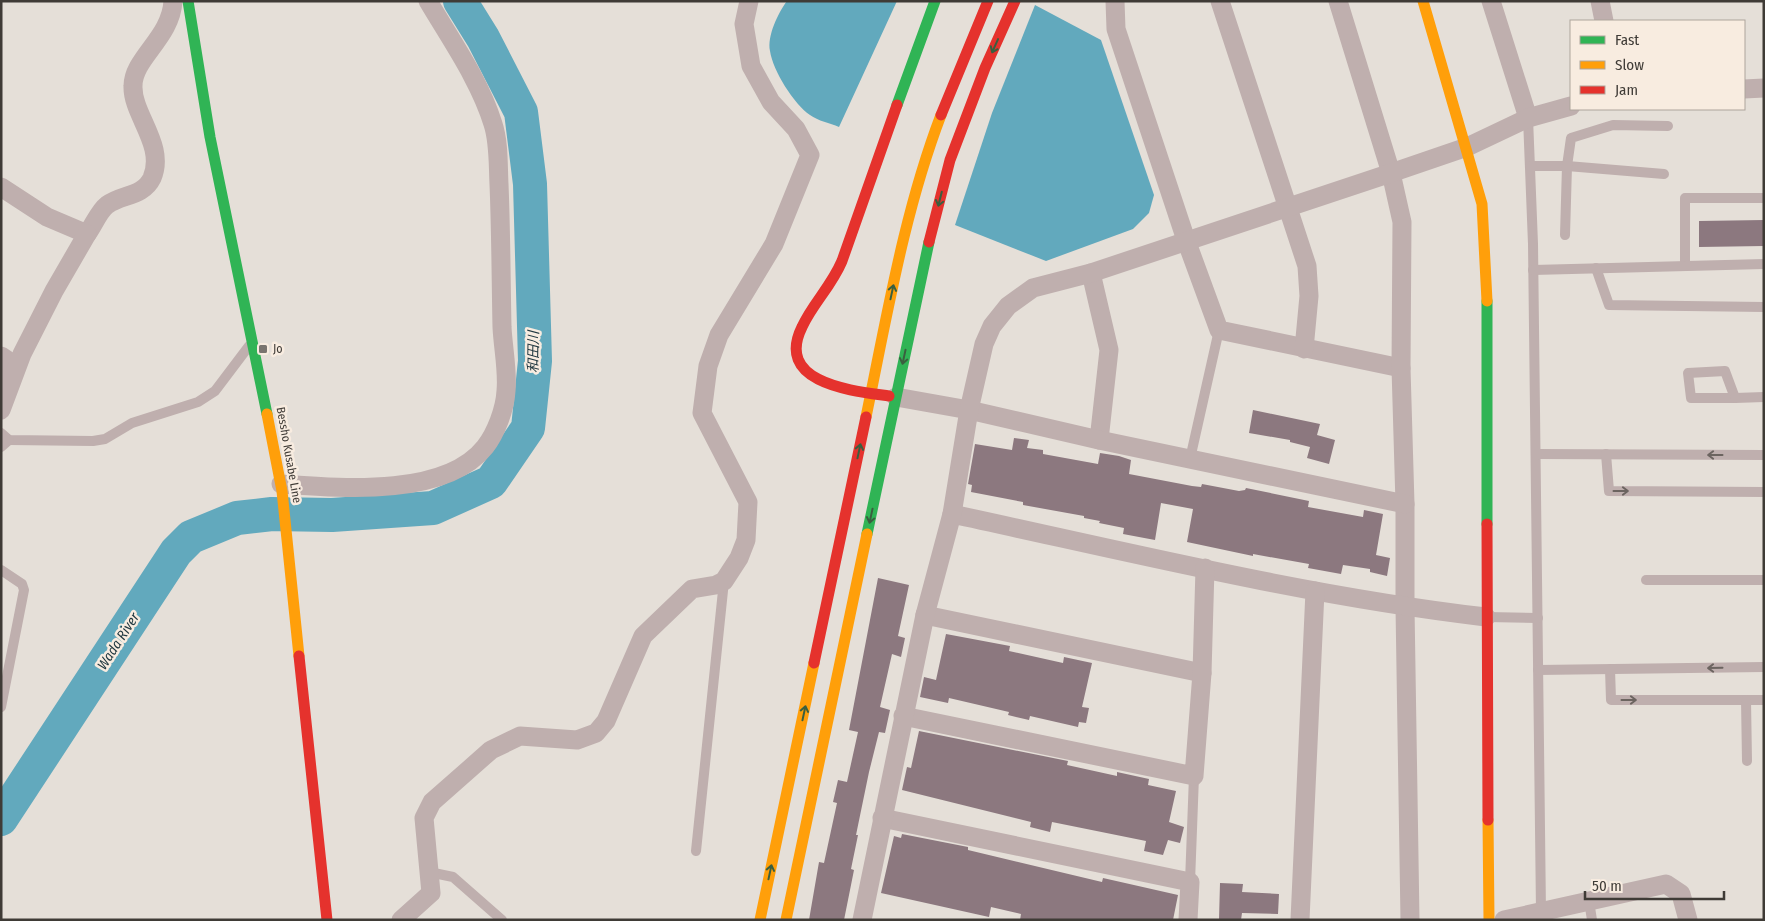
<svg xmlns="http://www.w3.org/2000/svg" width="1765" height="921" viewBox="0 0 1765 921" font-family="'Fira Sans Condensed','Noto Sans JP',sans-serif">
  <rect width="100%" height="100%" fill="#e5dfd8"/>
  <g fill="#62a9bd">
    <path d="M787,1H897L839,127C830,123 818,121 810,115C794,104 773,71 770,51C767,36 778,13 787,1Z"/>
    <polygon points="1035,5 1101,40 1154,195 1149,213 1133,229 1046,261 955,225 992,113"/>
  </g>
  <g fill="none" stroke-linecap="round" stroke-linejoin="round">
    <polyline stroke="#62a9bd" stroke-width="34" points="1,819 176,552 191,537 237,518 272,514 332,515 433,508 491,482 528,428 535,361 530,184 521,112 483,38 460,1"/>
  </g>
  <g fill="#8c787f">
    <polygon points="1764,220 1764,246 1699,247 1699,221"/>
    <polygon points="1253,410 1320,424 1317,435 1335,440 1329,464 1307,458 1310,447 1290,442 1290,440 1249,433"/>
    <polygon points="1014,438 1029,440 1027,448 1043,450 1043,454 1098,464 1100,453 1119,456 1131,460 1129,474 1192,486 1201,487 1202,484 1239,491 1245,490 1246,488 1309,501 1308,507 1363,517 1364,510 1383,514 1376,555 1390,558 1387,576 1370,572 1370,569 1343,565 1341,574 1308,568 1309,564 1253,554 1253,556 1187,542 1193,509 1161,503 1155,540 1123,534 1124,528 1099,523 1100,521 1084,518 1084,516 1023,505 1023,502 971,492 972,485 968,484 975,444 1012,450"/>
    <polygon points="878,578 909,585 898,636 905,638 901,657 892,654 880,707 890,710 885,733 879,732 869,772 856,835 858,835 851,869 854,870 844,920 809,920 819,862 824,863 837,803 833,802 838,780 847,782 858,732 849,730"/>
    <polygon points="946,634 1010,646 1009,651 1063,663 1064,657 1092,663 1082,707 1089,708 1086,723 1079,722 1078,727 1030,716 1029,720 1008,715 1009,712 949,698 948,703 920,697 924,677 936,680"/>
    <polygon points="919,731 1068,761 1067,765 1117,776 1117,772 1149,779 1148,785 1176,791 1169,822 1184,827 1180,843 1168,840 1163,855 1144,851 1146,841 1052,822 1050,832 1030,827 1031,822 902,790 907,767 911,768"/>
    <polygon points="902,834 968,847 968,850 1102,882 1103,878 1178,895 1173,920 1020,920 1021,914 991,907 989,917 881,893 894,836 901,838"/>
    <polygon points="1220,883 1243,884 1242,892 1279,894 1278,914 1242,913 1241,920 1219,920"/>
  </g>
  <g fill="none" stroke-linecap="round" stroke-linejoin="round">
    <g stroke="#bfafae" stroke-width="10">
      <polyline points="1528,118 1533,244 1541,912"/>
      <polyline points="1530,166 1567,166 1664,174"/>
      <polyline points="1565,235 1567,166 1571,138 1613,125 1668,126"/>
      <polyline points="1685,266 1685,198 1764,198"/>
      <polyline points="1596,268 1609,305 1764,307"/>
      <polyline points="1533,270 1764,264"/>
      <polygon points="1725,371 1735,398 1691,398 1688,373"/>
      <polyline points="1735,398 1764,397"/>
      <polyline points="1,433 9,440 93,441 105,439 132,423 198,402 215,391 249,346"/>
      <polyline points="1,447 9,440"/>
      <polyline points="1536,454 1764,455"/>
      <polyline points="1606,454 1609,491 1764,492"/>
      <polyline points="1190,459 1219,330"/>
      <polyline points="1,570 22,584 24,590 1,707"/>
      <polyline points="1646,580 1764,580"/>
      <polyline points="1487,617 1538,618"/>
      <polyline points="1610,669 1611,700 1764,700"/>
      <polyline points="1538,670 1764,667"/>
      <polyline points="1746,700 1747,761"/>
      <polyline points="696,851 724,581"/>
      <polyline points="429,872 453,877 502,920"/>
      <polyline points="1190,882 1194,776"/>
      <polyline points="1589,901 1592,920"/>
    </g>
    <g stroke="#bfafae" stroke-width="19">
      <polyline points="1115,1 1116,29 1186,240 1219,330 1401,368"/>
      <polyline points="1220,1 1307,266 1309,296 1304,349"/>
      <polyline points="1338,1 1391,173 1402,222 1401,368 1405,504 1405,607 1410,920"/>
      <polyline points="1491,1 1528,118"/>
      <polyline points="1600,1 1604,21"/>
      <polyline points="1744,89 1764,88"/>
      <path d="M1,187L47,217L87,234C93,226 99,211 107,205C121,194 143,197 152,178C166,145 132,115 133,86C133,58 171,38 173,1"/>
      <polyline points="1091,273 1109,350 1099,440"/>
      <polyline points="1,356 7,360 8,384"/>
      <polyline points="896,397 969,410 1099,440 1405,504"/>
      <polyline points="1,410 22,354 54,291 87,234"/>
      <path d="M281,484C338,488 445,498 485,447C496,433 505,409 506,391C508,371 503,348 502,327C501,280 501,232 499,184C498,165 499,142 493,124C480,81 451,40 428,1"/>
      <path d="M952,514C1129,552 1306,596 1486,617"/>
      <polyline points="925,615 1202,673"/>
      <polyline points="903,716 1194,776 1202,673 1205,568"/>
      <polyline points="882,818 1190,882 1188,920"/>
      <polyline points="401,920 431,893 424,818 432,802 491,750 520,736 577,740 596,733 606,721 643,636 692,589 716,585 724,581 739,558 746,540 748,502 702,413 708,366 719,335 774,244 810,155 796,129 771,102 751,66 744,24 749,1"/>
      <polyline points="862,920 925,615 952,514 969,410 984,344 992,326 1008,306 1033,288 1091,273 1391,173 1467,147 1528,118 1571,106"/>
      <polyline points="1300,920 1315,591"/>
      <polyline points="1504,920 1666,884 1681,894 1688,920"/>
    </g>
    <g stroke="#30b455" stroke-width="11">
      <polyline points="188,1 210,137 267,414"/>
      <polyline points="897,105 935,1"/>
      <polyline points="1487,524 1487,301"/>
      <polyline points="867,534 929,242"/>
    </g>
    <g stroke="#ff9f0a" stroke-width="11">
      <polyline points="1423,1 1482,204 1487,301"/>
      <polyline points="267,414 282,491 299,656"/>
      <path d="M866,417C887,316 904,212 941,115"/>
      <polyline points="1488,820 1489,920"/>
      <polyline points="760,920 814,663"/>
      <polyline points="786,920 867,534"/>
    </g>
    <g stroke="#e5322d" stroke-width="11">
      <polyline points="941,115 988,1"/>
      <polyline points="929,242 950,160 985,68 1015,1"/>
      <path d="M889,396C854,391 774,384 802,327C813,303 831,287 842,261L897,105"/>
      <polyline points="1487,524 1488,820"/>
      <polyline points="299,656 327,920"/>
      <polyline points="814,663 866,417"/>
    </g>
  </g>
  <defs><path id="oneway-shaft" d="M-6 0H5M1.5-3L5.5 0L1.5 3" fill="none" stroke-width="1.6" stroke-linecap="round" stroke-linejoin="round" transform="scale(1.25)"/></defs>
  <g stroke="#3a5f3f">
    <use href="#oneway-shaft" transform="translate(995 46) rotate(114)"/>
    <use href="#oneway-shaft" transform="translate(940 199) rotate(104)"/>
    <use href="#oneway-shaft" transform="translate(892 292) rotate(-78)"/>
    <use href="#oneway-shaft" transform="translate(904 357) rotate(102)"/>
    <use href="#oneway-shaft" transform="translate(859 451) rotate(-78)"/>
    <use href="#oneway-shaft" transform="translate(871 516) rotate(102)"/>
    <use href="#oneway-shaft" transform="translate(804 713) rotate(-78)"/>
    <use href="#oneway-shaft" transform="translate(770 872) rotate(-78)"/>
  </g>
  <g stroke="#6c6460">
    <use href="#oneway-shaft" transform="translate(1715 455) rotate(-180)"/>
    <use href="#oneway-shaft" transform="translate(1621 491)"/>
    <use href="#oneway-shaft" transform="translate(1715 668) rotate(179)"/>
    <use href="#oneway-shaft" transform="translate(1629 700)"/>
  </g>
  <rect fill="#79746f" stroke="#f8ece0" stroke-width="2" x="258" y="344" width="10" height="10" rx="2.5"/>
  <g text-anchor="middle" stroke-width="5" stroke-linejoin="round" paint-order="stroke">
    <g font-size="12" fill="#3f3b36" stroke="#f8ece0" text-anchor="start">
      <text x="273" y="353">Jo</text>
    </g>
    <g font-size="12" fill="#3f3b36" stroke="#f8ece0">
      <text transform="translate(289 455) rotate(80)" y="4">Bessho Kusabe Line</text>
    </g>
    <g font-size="14" font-style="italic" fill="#223941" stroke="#f8ece0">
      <text transform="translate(533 352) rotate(-89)" y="5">和田川</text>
      <text transform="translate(118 641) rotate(-57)" y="5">Wada River</text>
    </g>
  </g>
  <rect width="1765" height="921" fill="none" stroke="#3f3b36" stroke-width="5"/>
  <rect x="1570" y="20" width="175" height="90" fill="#f8ece0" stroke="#aea59c"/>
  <rect x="1580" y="36" width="25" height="8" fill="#30b455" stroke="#aea59c"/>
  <text x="1615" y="45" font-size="15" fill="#3f3b36">Fast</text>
  <rect x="1580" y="61" width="25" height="8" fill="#ff9f0a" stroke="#aea59c"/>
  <text x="1615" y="70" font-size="15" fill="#3f3b36">Slow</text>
  <rect x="1580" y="86" width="25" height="8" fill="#e5322d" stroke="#aea59c"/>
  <text x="1615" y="95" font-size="15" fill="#3f3b36">Jam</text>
  <path d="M1585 891v8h139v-8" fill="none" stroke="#3f3b36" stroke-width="2.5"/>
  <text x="1592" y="891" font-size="15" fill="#3f3b36" stroke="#f8ece0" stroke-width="4" paint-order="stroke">50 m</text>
</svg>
